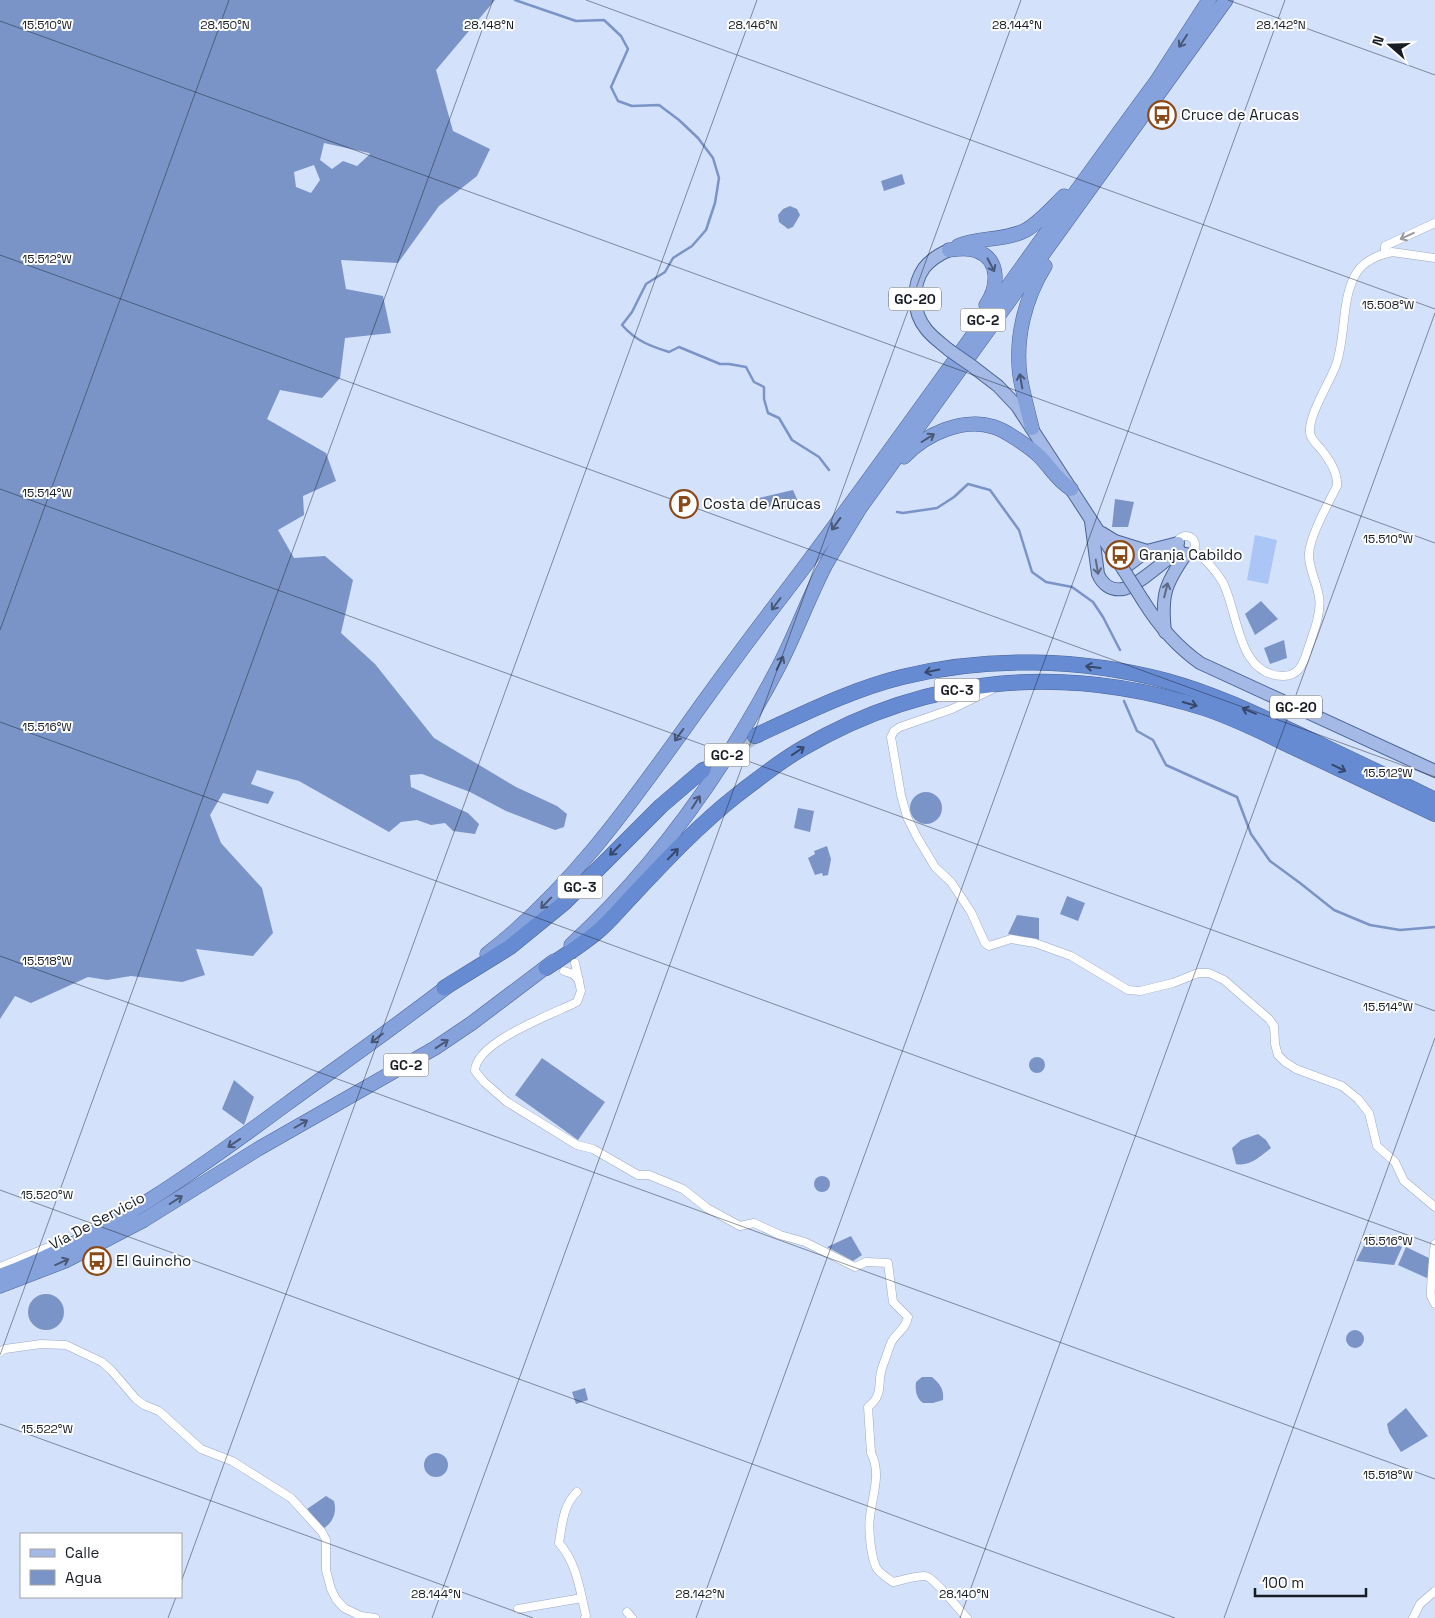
<svg xmlns="http://www.w3.org/2000/svg" width="1435" height="1618" viewBox="0 0 1435 1618" font-family="'Space Grotesk',sans-serif">
  <rect width="100%" height="100%" fill="#d3e1fb"/>
  <polygon fill="#abc5f6" points="1255,535 1277,540 1268,584 1247,580"/>
  <g fill="#7a94c7" fill-rule="evenodd">
    <path d="M0,0H495L436,70L453,131L490,149L477,176L439,206L398,263L341,260L346,289L383,296L391,333L345,338L340,378L322,398L280,390L267,419L326,453L336,481L303,496L304,515L278,530L294,558L325,556L353,580L341,633L375,664L434,738L516,787L557,806L567,814L564,827L555,830L506,811L470,792L422,774L410,775L411,787L468,813L479,824L475,834L453,831L445,823L431,825L417,820L401,822L389,832L299,781L257,770L251,784L274,792L268,804L223,793L210,815L221,843L262,888L273,933L253,956L196,949L205,975L182,982L131,976L107,980L88,977L31,1003L15,996L0,1019ZM324,143L369,153L370,154L357,166L343,161L332,169L320,160ZM314,165L320,180L311,193L296,187L294,172Z"/>
    <polygon points="902,174 905,184 884,191 881,181"/>
    <polygon points="790,206 797,209 800,215 793,227 788,229 779,222 778,215 783,209"/>
    <polygon points="793,490 800,506 797,509 760,506 759,498"/>
    <polygon points="1115,499 1134,502 1128,527 1112,527"/>
    <polygon points="1261,601 1278,619 1255,635 1245,614"/>
    <polygon points="1284,640 1287,658 1270,664 1264,648"/>
    <circle cx="926" cy="808" r="16"/>
    <polygon points="798,808 814,811 810,832 794,828"/>
    <polygon points="827,846 831,859 828,875 823,876 822,873 815,875 808,858 815,854 814,851"/>
    <polygon points="1067,896 1085,903 1078,921 1060,914"/>
    <polygon points="1017,915 1039,918 1039,940 1008,934"/>
    <circle cx="1037" cy="1065" r="8"/>
    <polygon points="542,1058 605,1102 578,1140 515,1095"/>
    <polygon points="234,1080 254,1097 244,1125 222,1109"/>
    <path d="M1258,1134L1266,1140L1271,1148C1261,1156 1249,1167 1236,1164L1232,1148L1241,1140Z"/>
    <circle cx="822" cy="1184" r="8"/>
    <polygon points="1370,1234 1402,1247 1394,1265 1356,1261"/>
    <polygon points="851,1236 862,1255 853,1261 827,1247"/>
    <polygon points="1406,1247 1429,1258 1429,1279 1398,1265"/>
    <circle cx="46" cy="1312" r="18"/>
    <circle cx="1355" cy="1339" r="9"/>
    <path d="M922,1377H932C940,1384 944,1389 943,1400L933,1403H923C916,1398 915,1390 916,1382Z"/>
    <polygon points="585,1388 588,1400 576,1404 572,1392"/>
    <polygon points="1406,1408 1428,1436 1401,1452 1389,1433 1387,1424"/>
    <circle cx="436" cy="1465" r="12"/>
    <path d="M326,1496L334,1501C337,1513 333,1522 323,1529L307,1509Z"/>
  </g>
  <g fill="none" stroke-linecap="round" stroke-linejoin="round">
    <g stroke="#7a94c7" stroke-width="2.5">
      <path d="M515,0L576,21L604,20L621,36L628,49L611,87L618,101L632,106L659,105L679,120L698,138L713,158L719,178L715,203L706,230L692,246L673,258L665,272L646,284L632,312L622,325C636,341 650,346 669,352L679,347L720,364H729L746,367L754,382L764,387V399L768,413L779,418L792,440L819,457L829,470"/>
      <polyline points="897,512 903,513 937,508 954,497 968,484 990,490 1019,530 1032,572 1046,582 1072,587 1093,602 1103,617 1120,650"/>
      <polyline points="1124,701 1137,731 1153,740 1166,765 1237,797 1251,834 1270,861 1300,883 1334,910 1370,925 1400,930 1435,927"/>
    </g>
    <polyline stroke="#adbad0" stroke-width="15" stroke-dasharray="15 8" stroke-linecap="butt" points="703,770 755,736"/>
    <defs>
      <g id="minor">
        <polyline points="1385,253 1385,246 1435,223"/>
        <circle cx="1186" cy="545" r="9"/>
        <path d="M1194,550C1205,559 1214,568 1222,581C1239,611 1236,675 1283,676C1298,676 1303,665 1307,652C1312,636 1322,614 1319,597C1317,582 1308,568 1309,553C1311,534 1328,504 1337,486C1338,472 1329,459 1320,448C1316,444 1311,439 1310,433C1308,415 1330,382 1336,365C1346,338 1341,296 1357,272C1365,260 1378,255 1392,252L1435,258"/>
        <polyline points="991,690 952,709 900,727 894,731 891,737 901,795 907,817 917,837 935,867 951,882 971,912 985,943 989,946 1011,939 1035,943 1071,956 1128,990 1140,991 1173,983 1198,973 1209,973 1224,980 1269,1019 1274,1026 1275,1044 1278,1055 1285,1062 1296,1069 1342,1086 1358,1099 1369,1113 1377,1146 1395,1162 1404,1181 1435,1207"/>
        <path d="M575,963L581,991L577,1002C553,1014 475,1042 475,1071L484,1082L507,1102L577,1145L593,1149L638,1175H649L683,1189L707,1208L740,1226L754,1223L780,1235L805,1242L855,1267L866,1262L888,1263L893,1302L908,1317C906,1329 896,1333 891,1343C888,1350 886,1358 883,1365C876,1383 885,1394 868,1407L871,1453C882,1474 872,1495 870,1517C868,1527 871,1557 876,1567C879,1573 887,1578 893,1582C903,1580 914,1576 925,1576C933,1576 959,1610 967,1618"/>
        <polyline points="564,971 573,974 579,980"/>
        <path d="M1435,1244C1434,1248 1430,1293 1431,1296C1432,1299 1434,1301 1435,1304"/>
        <polyline points="0,1267 61,1242"/>
        <polyline points="0,1352 5,1349 41,1344 66,1345 102,1362 112,1371 136,1399 144,1405 159,1411 201,1449 232,1461 291,1498 322,1532 326,1540 326,1570 331,1589 336,1599 344,1608 361,1616 375,1618"/>
        <path d="M577,1492C563,1505 562,1525 559,1543C577,1563 580,1591 586,1616L585,1618"/>
        <polyline points="518,1609 582,1598"/>
        <polyline points="627,1612 632,1618"/>
        <polyline points="1413,1618 1420,1604 1435,1591"/>
      </g>
      <g id="primary">
        <path d="M949,350C941,343 932,337 926,329C912,312 912,285 924,268C931,259 940,254 949,250"/>
        <polyline points="972,366 998,386 1017,406 1123,569 1147,551 1178,543"/>
        <path d="M1091,521L1098,574C1102,584 1111,591 1123,589C1136,587 1167,559 1179,550"/>
        <polyline points="1102,533 1115,541 1147,551"/>
        <path d="M1144,602C1159,626 1176,646 1200,663L1435,771"/>
        <path d="M1165,632C1161,595 1165,584 1186,554"/>
      </g>
      <g id="trunk">
        <path d="M958,246C979,237 1005,241 1026,230C1040,222 1052,208 1064,196"/>
        <path d="M949,250C958,249 968,247 977,251C1001,260 998,288 986,305"/>
        <path d="M1032,428C1028,411 1023,394 1020,376C1015,338 1025,298 1045,266"/>
        <path d="M904,457C925,434 963,417 994,427C1004,430 1012,436 1021,442C1027,446 1034,451 1039,456C1051,468 1056,479 1071,489"/>
        <path d="M571,945C657,866 725,769 779,666C796,633 808,599 825,566C836,546 849,527 860,508L1226,0"/>
        <path d="M487,954C589,875 656,765 732,663C756,630 781,598 805,566C924,406 1038,242 1156,82L1209,0"/>
        <path d="M0,1276C104,1238 200,1168 288,1103C343,1063 399,1024 453,982"/>
        <polyline points="0,1286 65,1261 144,1220 258,1149 435,1048 472,1023 554,961"/>
      </g>
      <g id="motorway">
        <path d="M755,736C803,714 850,690 902,677C988,656 1081,658 1167,681C1211,693 1254,713 1296,733C1342,755 1389,777 1435,800"/>
        <path d="M546,968C563,957 580,946 596,933C610,922 622,906 635,893C667,859 700,824 737,795C758,779 780,761 803,748C930,674 1066,664 1204,708C1235,718 1264,733 1293,747C1340,769 1388,792 1435,814"/>
        <polyline points="444,988 510,947 564,903 661,806 703,770"/>
      </g>
    </defs>
    <use href="#minor" stroke="#9caac3" stroke-width="9"/>
    <use href="#primary" stroke="#4b6496" stroke-width="14"/>
    <use href="#trunk" stroke="#4b6496" stroke-width="15"/>
    <use href="#motorway" stroke="#4b6496" stroke-width="16"/>
    <use href="#minor" stroke="#fff" stroke-width="8"/>
    <use href="#primary" stroke="#a4b9e5" stroke-width="12"/>
    <use href="#trunk" stroke="#86a2dc" stroke-width="14"/>
    <use href="#motorway" stroke="#678bd3" stroke-width="15"/>
    <defs>
      <g id="primary-bridge">
        <polyline points="949,350 972,366"/>
        <polyline points="1123,569 1144,602"/>
      </g>
    </defs>
    <use href="#primary-bridge" stroke="#4b6496" stroke-width="14" stroke-linecap="butt"/>
    <use href="#primary-bridge" stroke="#a4b9e5" stroke-width="12"/>
  </g>
  <defs><path id="oneway-shaft" d="M-6 0H5M1.5-3L5.5 0L1.5 3" fill="none" stroke-width="1.6" stroke-linecap="round" stroke-linejoin="round" transform="scale(1.25)"/></defs>
  <g stroke="#495877">
    <use href="#oneway-shaft" transform="translate(1183 41) rotate(123)"/>
    <use href="#oneway-shaft" transform="translate(991 265) rotate(62)"/>
    <use href="#oneway-shaft" transform="translate(1021 381) rotate(-100)"/>
    <use href="#oneway-shaft" transform="translate(928 438) rotate(-32)"/>
    <use href="#oneway-shaft" transform="translate(836 524) rotate(126)"/>
    <use href="#oneway-shaft" transform="translate(776 604) rotate(127)"/>
    <use href="#oneway-shaft" transform="translate(780 663) rotate(-63)"/>
    <use href="#oneway-shaft" transform="translate(679 735) rotate(126)"/>
    <use href="#oneway-shaft" transform="translate(696 802) rotate(-57)"/>
    <use href="#oneway-shaft" transform="translate(546 903) rotate(134)"/>
    <use href="#oneway-shaft" transform="translate(377 1038) rotate(143)"/>
    <use href="#oneway-shaft" transform="translate(442 1044) rotate(-33)"/>
    <use href="#oneway-shaft" transform="translate(301 1124) rotate(-30)"/>
    <use href="#oneway-shaft" transform="translate(234 1143) rotate(146)"/>
    <use href="#oneway-shaft" transform="translate(176 1200) rotate(-32)"/>
    <use href="#oneway-shaft" transform="translate(62 1262) rotate(-24)"/>
  </g>
  <use stroke="#97999d" href="#oneway-shaft" transform="translate(1407 236) rotate(155)"/>
  <g stroke="#5e6a85">
    <use href="#oneway-shaft" transform="translate(1097 567) rotate(80)"/>
    <use href="#oneway-shaft" transform="translate(1166 590) rotate(-76)"/>
  </g>
  <g stroke="#37486b">
    <use href="#oneway-shaft" transform="translate(1093 667) rotate(-173)"/>
    <use href="#oneway-shaft" transform="translate(932 671) rotate(169)"/>
    <use href="#oneway-shaft" transform="translate(1190 704) rotate(16)"/>
    <use href="#oneway-shaft" transform="translate(1249 711) rotate(-158)"/>
    <use href="#oneway-shaft" transform="translate(798 751) rotate(-34)"/>
    <use href="#oneway-shaft" transform="translate(1339 768) rotate(26)"/>
    <use href="#oneway-shaft" transform="translate(615 850) rotate(135)"/>
    <use href="#oneway-shaft" transform="translate(673 854) rotate(-46)"/>
  </g>
  <path fill="none" stroke="#171c25" stroke-width="1" stroke-opacity="0.45" d="M586,0L1435,309M1228,0L1435,75M0,21L1435,543M0,255L1435,777M0,489L1435,1011M0,630L229,0M0,722L1435,1245M0,956L1435,1479M0,1190L1175,1618M0,1355L493,0M0,1424L533,1618M181,1582L757,0M168,1618L176,1597M432,1618L1021,0M696,1618L1285,0M960,1618L1435,313M1224,1618L1435,1038"/>
  <defs>
    <symbol id="bus-ring" viewBox="-11 -11 22 22"><circle r="9.5" fill="#fff" stroke="#8b4917" stroke-width="1.5"/><path d="M-5-6H5V4H4V6H2V4H-2V6H-4V4H-5ZM-3.5-4V0h7V-4ZM-3.5 1.2v1.5H-2V1.2ZM2 1.2v1.5H3.5V1.2Z" fill="#8b4917"/></symbol>
    <symbol id="parking-ring" viewBox="-11 -11 22 22"><circle r="9.5" fill="#fff" stroke="#8b4917" stroke-width="1.5"/><path d="M-3.5-5.5H1a3.5 3.5 0 0 1 0 7H-1V5.5H-3.5ZM-1-3.4V-.6H.8a1.4 1.4 0 0 0 0-2.8Z" fill="#8b4917"/></symbol>
  </defs>
  <g fill-rule="evenodd">
    <use href="#bus-ring" x="1146" y="99" width="32" height="32"/>
    <use href="#parking-ring" x="668" y="488" width="32" height="32"/>
    <use href="#bus-ring" x="1104" y="539" width="32" height="32"/>
    <use href="#bus-ring" x="81" y="1245" width="32" height="32"/>
  </g>
  <g text-anchor="middle" stroke-width="4" stroke-linejoin="round" paint-order="stroke">
    <g fill="#fff" stroke="#5d6066" stroke-width="1">
      <rect x="889" y="287.5" width="52" height="23" rx="4"/>
      <rect x="960.5" y="308.5" width="45" height="23" rx="4"/>
      <rect x="934.5" y="678.5" width="45" height="23" rx="4"/>
      <rect x="1270" y="695.5" width="52" height="23" rx="4"/>
      <rect x="704.5" y="743.5" width="45" height="23" rx="4"/>
      <rect x="557.5" y="875.5" width="45" height="23" rx="4"/>
      <rect x="383.5" y="1053.5" width="45" height="23" rx="4"/>
    </g>
    <g font-size="14" font-weight="bold" fill="#171c25">
      <text x="915" y="304">GC-20</text>
      <text x="983" y="325">GC-2</text>
      <text x="957" y="695">GC-3</text>
      <text x="1296" y="712">GC-20</text>
      <text x="727" y="760">GC-2</text>
      <text x="580" y="892">GC-3</text>
      <text x="406" y="1070">GC-2</text>
    </g>
    <g font-size="15" fill="#171c25" stroke="#fff" text-anchor="start">
      <text x="1181" y="120">Cruce de Arucas</text>
      <text x="703" y="509">Costa de Arucas</text>
      <text x="1139" y="560">Granja Cabildo</text>
      <text x="116" y="1266">El Guincho</text>
    </g>
    <g font-size="15" fill="#171c25" stroke="#fff">
      <text transform="translate(97 1221) rotate(-28)" y="5">Vía De Servicio</text>
    </g>
  </g>
  <g font-size="12" text-anchor="middle" fill="#171c25" stroke="#fff" stroke-width="4" stroke-linejoin="round" paint-order="stroke">
    <text x="225" y="29">28.150°N</text>
    <text x="489" y="29">28.148°N</text>
    <text x="753" y="29">28.146°N</text>
    <text x="1017" y="29">28.144°N</text>
    <text x="1281" y="29">28.142°N</text>
    <text x="47" y="29">15.510°W</text>
    <text x="47" y="263">15.512°W</text>
    <text x="1388" y="309">15.508°W</text>
    <text x="47" y="497">15.514°W</text>
    <text x="1388" y="543">15.510°W</text>
    <text x="47" y="731">15.516°W</text>
    <text x="1388" y="777">15.512°W</text>
    <text x="47" y="965">15.518°W</text>
    <text x="1388" y="1011">15.514°W</text>
    <text x="47" y="1199">15.520°W</text>
    <text x="1388" y="1245">15.516°W</text>
    <text x="47" y="1433">15.522°W</text>
    <text x="1388" y="1479">15.518°W</text>
    <text x="436" y="1598">28.144°N</text>
    <text x="700" y="1598">28.142°N</text>
    <text x="964" y="1598">28.140°N</text>
  </g>
  <rect x="20" y="1533" width="162" height="65" fill="#ffffff" stroke="#a2a4a8"/>
  <rect x="30" y="1549" width="25" height="8" fill="#a4b9e5" stroke="#a2a4a8"/>
  <text x="65" y="1558" font-size="15" fill="#171c25">Calle</text>
  <rect x="30" y="1570" width="25" height="15" fill="#7a94c7" stroke="#a2a4a8"/>
  <text x="65" y="1583" font-size="15" fill="#171c25">Agua</text>
  <g transform="translate(1390 45) rotate(290)" stroke="#ffffff" stroke-width="4" paint-order="stroke">
  <path d="M0-4L9 19L0 12L-9 19Z" fill="#171c25"/>
  <text y="-8" font-size="14" font-weight="bold" text-anchor="middle" fill="#171c25">N</text>
  </g>
  <path d="M1255 1588v8h111v-8" fill="none" stroke="#171c25" stroke-width="2.5"/>
  <text x="1262" y="1588" font-size="15" fill="#171c25" stroke="#ffffff" stroke-width="4" paint-order="stroke">100 m</text>
</svg>
